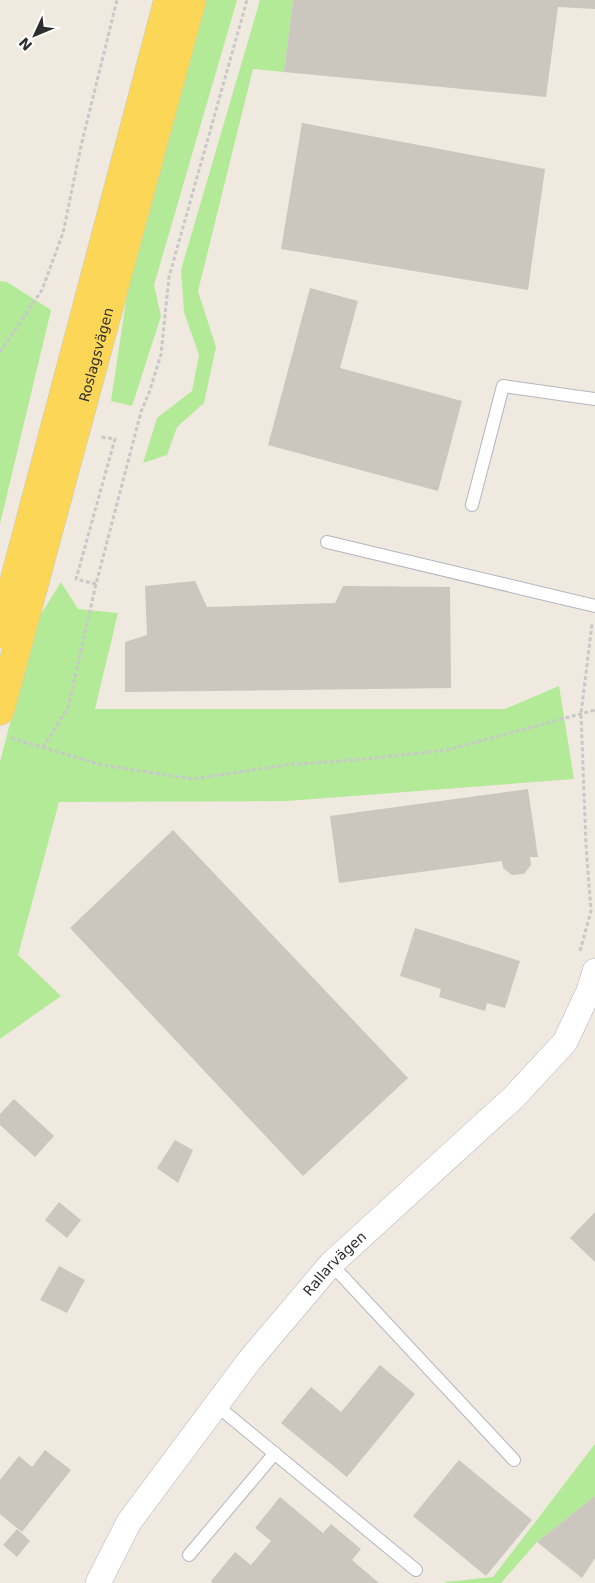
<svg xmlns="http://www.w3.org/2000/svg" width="595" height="1583" viewBox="0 0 595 1583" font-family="'DejaVu Sans',sans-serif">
  <rect width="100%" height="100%" fill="#f0e9df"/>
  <g fill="#b3ea98">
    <polygon points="205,0 237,0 154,285 161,316 132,406 111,401 128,288"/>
    <polygon points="260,0 293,0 284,72 253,69 198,291 216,347 204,403 177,427 167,455 143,463 157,418 192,391 199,355 184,312 181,270"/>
    <polygon points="0,281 7,282 51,310 0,524"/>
    <polygon points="61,582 78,609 118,613 95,709 505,709 559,686 574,779 287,801 59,802 18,955 61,996 0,1039 0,762 36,622"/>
    <polygon points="595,1444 595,1496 537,1542 501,1583 446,1583 445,1582 493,1577"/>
  </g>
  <g fill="#cbc6be">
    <polygon points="293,0 595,0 595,9 558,7 546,97 284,72"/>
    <polygon points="302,123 545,169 528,290 281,249"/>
    <polygon points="310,288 358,301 340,368 462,401 438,491 268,445"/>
    <polygon points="195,581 207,607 335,603 343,586 450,587 451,688 125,692 125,642 147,635 145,586"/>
    <polygon points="528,789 538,857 530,857 531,865 524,874 512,875 503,868 502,861 339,883 330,816"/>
    <polygon points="173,830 408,1078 303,1176 70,928"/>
    <polygon points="415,928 520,961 505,1008 487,1003 485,1011 439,997 441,989 400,976"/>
    <polygon points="14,1099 54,1136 35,1157 0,1125 0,1114"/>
    <polygon points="175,1140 193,1150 178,1183 157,1168"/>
    <polygon points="59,1202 81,1220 67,1238 45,1220"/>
    <polygon points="595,1212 595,1262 570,1238"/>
    <polygon points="59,1266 85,1280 67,1313 40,1300"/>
    <polygon points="380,1365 415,1394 347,1477 281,1423 311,1387 341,1412"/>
    <polygon points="45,1450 71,1470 22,1532 0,1514 0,1480 19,1456 32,1467"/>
    <polygon points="459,1460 532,1520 486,1576 413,1516"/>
    <polygon points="595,1496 595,1558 582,1578 537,1542"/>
    <polygon points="280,1497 323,1533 331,1524 361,1549 352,1560 379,1583 213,1583 211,1581 235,1552 251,1565 271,1541 255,1528"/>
    <polygon points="17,1529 30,1541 17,1557 3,1545"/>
  </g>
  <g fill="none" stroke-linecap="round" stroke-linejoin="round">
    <defs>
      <g id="lane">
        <polyline points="472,505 503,386 595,399"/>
        <polyline points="327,542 595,606"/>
        <polyline points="331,1264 514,1460"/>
        <polyline points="216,1405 416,1570"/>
        <polyline points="189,1555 275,1453"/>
      </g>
      <g id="street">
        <path id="s1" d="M98,1583L129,1522L249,1361L331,1264L514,1097L565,1042L589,991L595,971"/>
      </g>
      <g id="primary">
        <polyline points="0,634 168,0"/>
        <path id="s2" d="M0,711L192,0"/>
      </g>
    </defs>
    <use href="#lane" stroke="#b3b5c2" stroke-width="14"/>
    <use href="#street" stroke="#b3b5c2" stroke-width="26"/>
    <use href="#primary" stroke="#c8c8c8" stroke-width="29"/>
    <g stroke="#c8c8c8" stroke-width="3" stroke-dasharray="4 2.5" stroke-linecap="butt">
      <polyline points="0,352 42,290 63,233 81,146 117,0"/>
      <polyline points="96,584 76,579 115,439 101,437"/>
      <polyline points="11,738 102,765 193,779 286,765 365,759 447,750 595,710"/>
      <polyline points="43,747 68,708 96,584 141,412 150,390 161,354 169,277 247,0"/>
      <polyline points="580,951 591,911 586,845 581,714 592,624"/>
    </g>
    <use href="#lane" stroke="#fff" stroke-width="12"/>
    <use href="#street" stroke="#fff" stroke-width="25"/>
    <use href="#primary" stroke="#fcd757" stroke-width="28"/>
  </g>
  <g text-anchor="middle" stroke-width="4" stroke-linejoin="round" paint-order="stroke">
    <g font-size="14" fill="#2d2d2d" stroke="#fff">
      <text dy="5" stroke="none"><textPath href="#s2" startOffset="369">Roslagsvägen</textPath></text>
      <text dy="5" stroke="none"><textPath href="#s1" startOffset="399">Rallarvägen</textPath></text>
    </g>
  </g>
  <g transform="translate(35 35) rotate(226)" stroke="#ffffff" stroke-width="4" paint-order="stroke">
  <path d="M0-4L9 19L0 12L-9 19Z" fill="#2d2d2d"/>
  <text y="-8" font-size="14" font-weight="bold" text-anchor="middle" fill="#2d2d2d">N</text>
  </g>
</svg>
